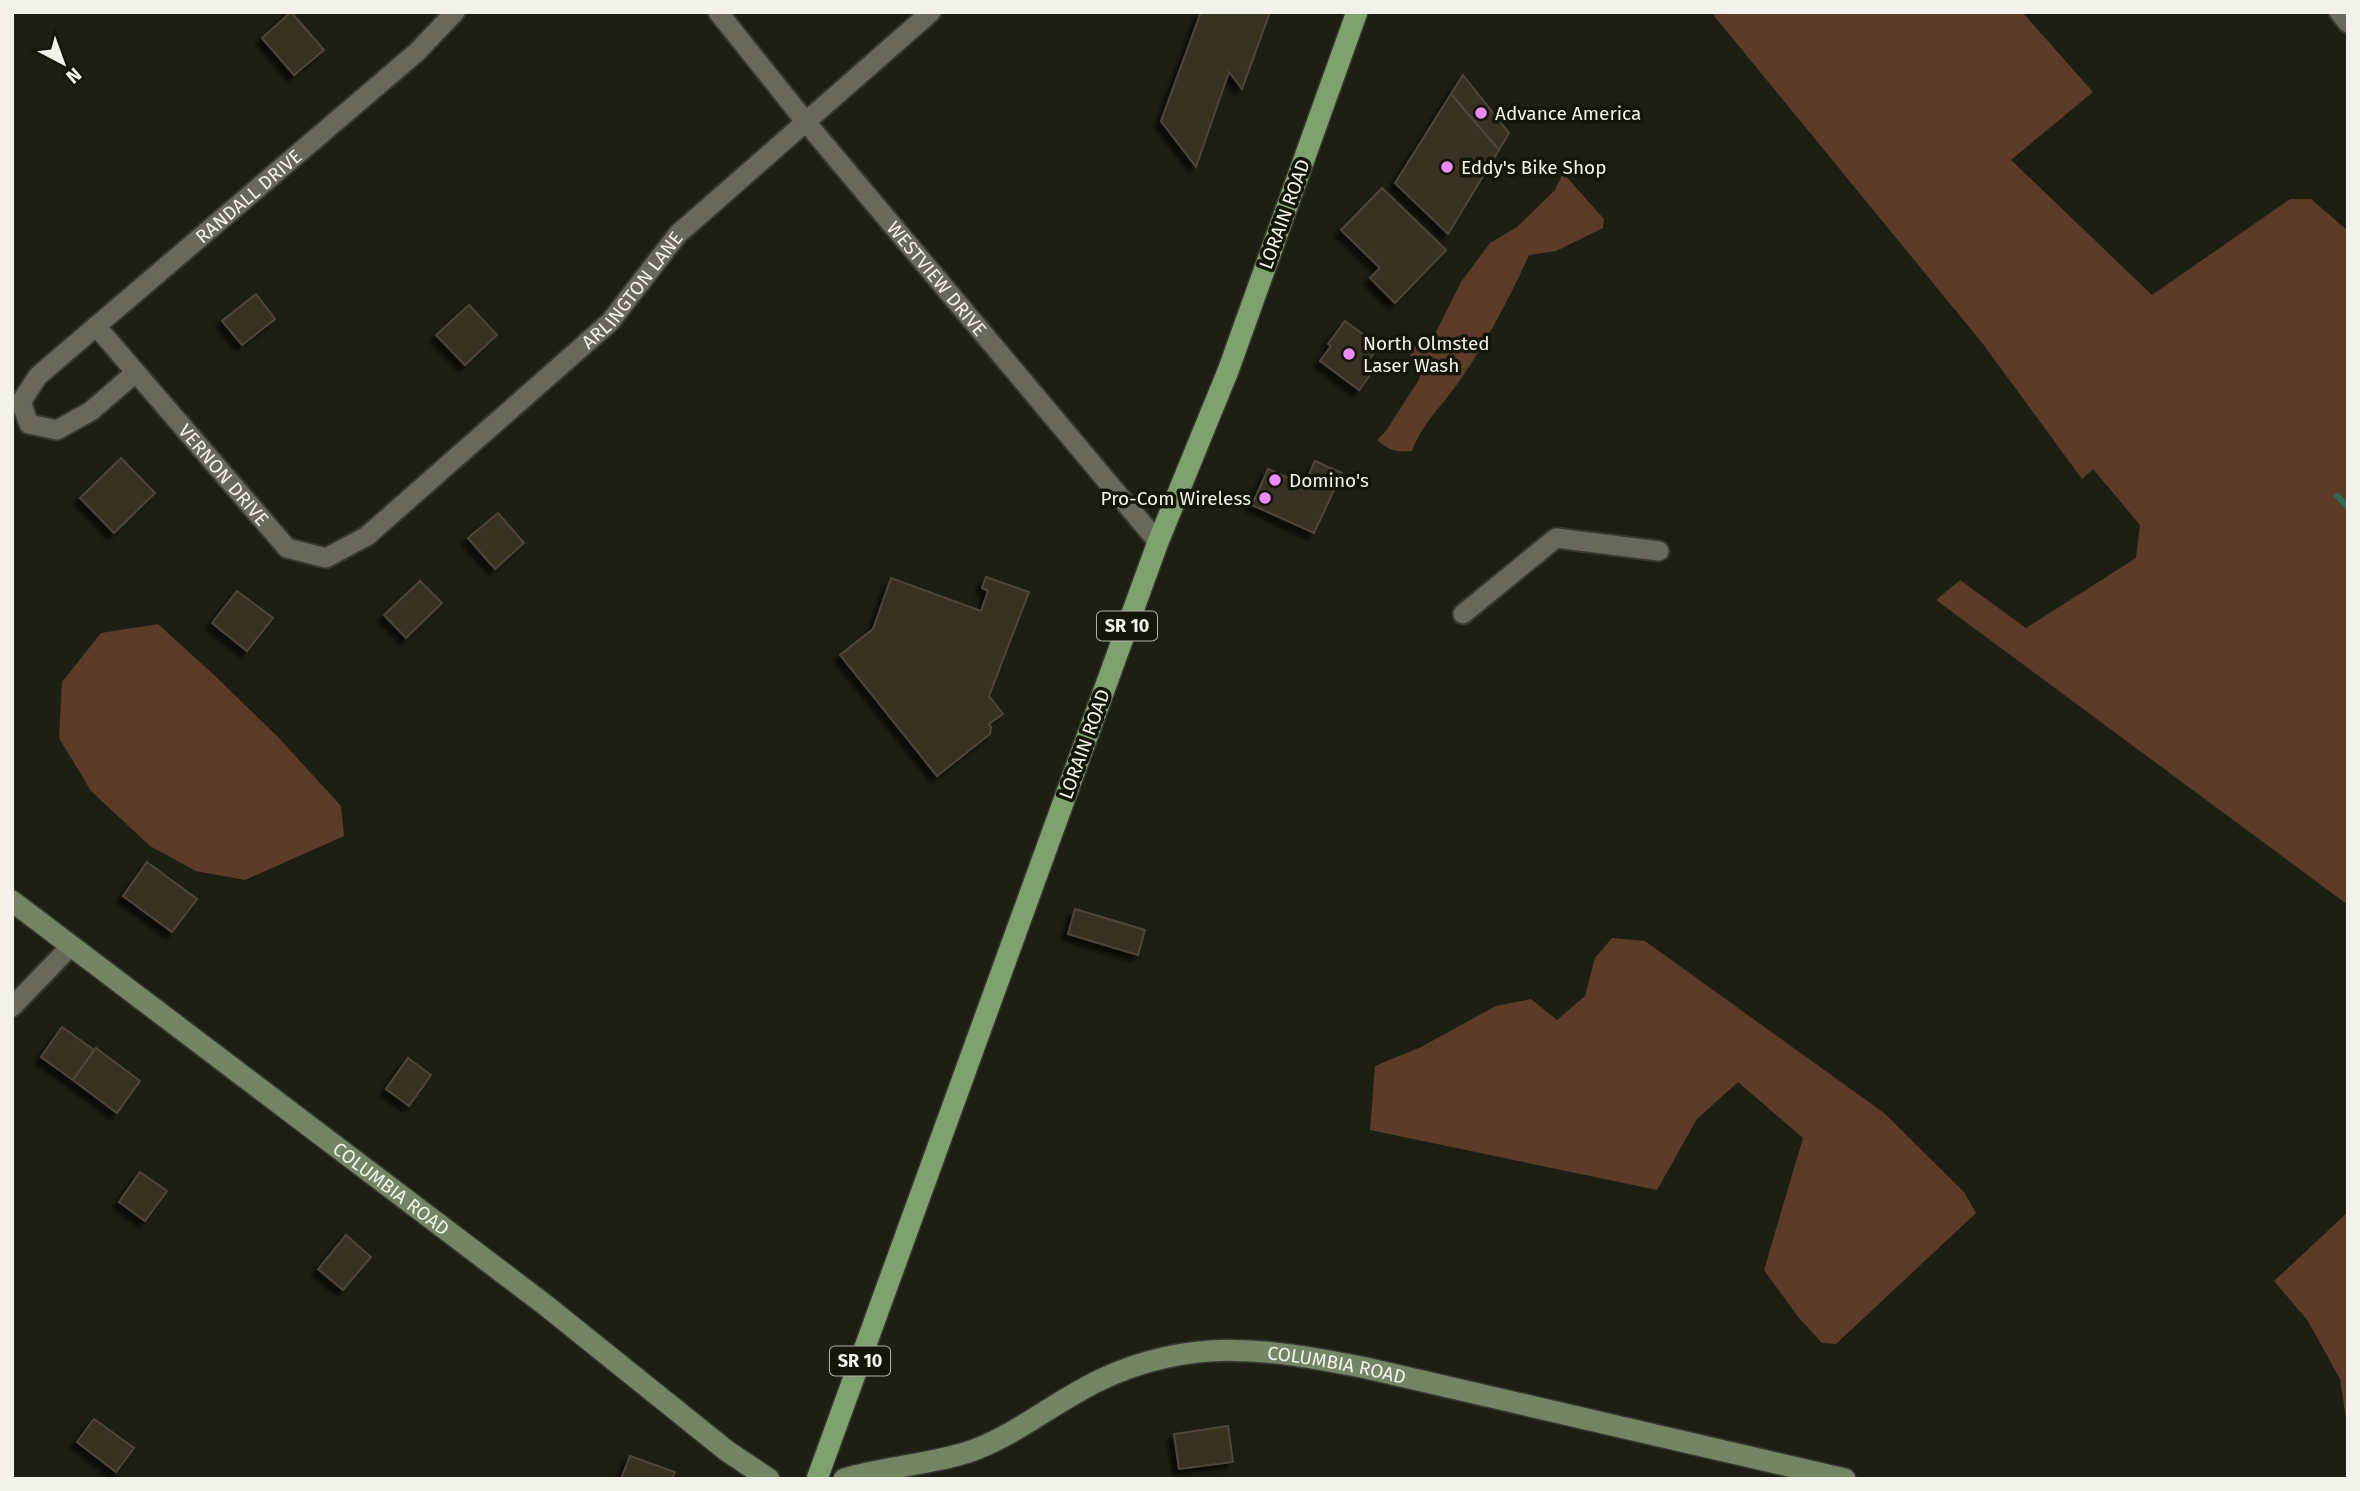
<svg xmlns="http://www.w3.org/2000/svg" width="2360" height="1491" viewBox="0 0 2360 1491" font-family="'Fira Sans',sans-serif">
  <defs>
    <filter id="shadow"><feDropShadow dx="-6" dy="6" stdDeviation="2" flood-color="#0009"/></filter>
  </defs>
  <rect width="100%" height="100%" fill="#1e1f13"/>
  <g fill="#5c3c29">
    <polygon points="1711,12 2022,12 2093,92 2011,160 2152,295 2290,199 2311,199 2348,231 2348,905 1936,600 1960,580 2026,628 2136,558 2140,525 2093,469 2082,479 1983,344"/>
    <path d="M1563,173L1604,219L1603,228L1556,251L1529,255C1509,299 1488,339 1461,379C1444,404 1422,423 1412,451C1395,452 1390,451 1377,440L1386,431L1420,378L1418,367L1407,350L1433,338L1461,282L1490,243L1517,227L1555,190Z"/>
    <polygon points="158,624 213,674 278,737 341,806 344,836 245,880 196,871 150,846 91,791 59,738 62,682 101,633"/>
    <polygon points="1612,938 1645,941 1884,1113 1964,1192 1976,1213 1836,1344 1822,1343 1799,1318 1764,1270 1803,1138 1738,1082 1697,1119 1657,1190 1370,1130 1375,1066 1421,1047 1496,1006 1531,999 1557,1020 1585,996 1595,958"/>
    <polygon points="2348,1212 2348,1432 2340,1379 2308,1321 2274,1281"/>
  </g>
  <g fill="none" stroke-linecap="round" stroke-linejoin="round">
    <polyline stroke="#306a55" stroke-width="6" points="2337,496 2348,507"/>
  </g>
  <g fill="#373024" stroke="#4e473b" stroke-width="2" filter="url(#shadow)">
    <polygon points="291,12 324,50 294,75 262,38"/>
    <polygon points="1201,12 1270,12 1242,89 1229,72 1196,167 1161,121"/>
    <polygon points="1463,75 1509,133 1499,150 1451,94"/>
    <polygon points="1451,94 1499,150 1448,234 1395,183"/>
    <polygon points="1382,188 1446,250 1395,303 1370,278 1380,268 1341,230"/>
    <polygon points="256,294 275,319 242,345 222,321"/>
    <polygon points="469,305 497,335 465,365 436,335"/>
    <polygon points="1345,321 1379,346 1363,368 1371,374 1359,390 1320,361 1331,346 1328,344"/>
    <polygon points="121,458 155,493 114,533 80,498"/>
    <polygon points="1315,461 1342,473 1314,533 1252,505 1268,469 1304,485"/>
    <polygon points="498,513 524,543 495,569 468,538"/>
    <polygon points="986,577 1029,592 989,696 1003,714 989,724 991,727 990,734 937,776 840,655 873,629 891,578 981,611 988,591 982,588"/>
    <polygon points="420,581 442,603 406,638 384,615"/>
    <polygon points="237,591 273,618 247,651 212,623"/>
    <polygon points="147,862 197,899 172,932 123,896"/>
    <polygon points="1075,909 1145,930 1138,955 1068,934"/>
    <polygon points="62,1027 94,1050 73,1080 41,1057"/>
    <polygon points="96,1048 140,1081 117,1113 73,1080"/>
    <polygon points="408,1058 431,1075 409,1106 386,1089"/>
    <polygon points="140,1172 167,1191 145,1221 119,1202"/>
    <polygon points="346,1235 371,1257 343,1290 318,1269"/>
    <polygon points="94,1419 134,1448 116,1472 77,1442"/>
    <polygon points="1228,1426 1233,1462 1179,1469 1174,1434"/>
    <polygon points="630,1456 675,1472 672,1478 674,1479 621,1479"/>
  </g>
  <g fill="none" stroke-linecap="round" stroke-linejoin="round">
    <defs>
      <g id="street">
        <path id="s1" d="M718,12L805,121L1158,542"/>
        <polyline points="2339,12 2348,23"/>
        <path id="s2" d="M96,326L287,548L326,558L367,536L610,322L678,234L931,12"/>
        <path id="s3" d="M135,373L91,411L57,430L29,424L21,402L38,376L417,52L455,12"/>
        <polyline points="1463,614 1556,538 1659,551"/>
        <polyline points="12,1007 71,946"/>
      </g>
      <g id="secondary">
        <path id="s4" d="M12,901L544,1304L727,1451L769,1479"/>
        <path id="s5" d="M844,1479C886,1466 932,1465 974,1450C1019,1433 1056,1401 1100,1380C1194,1336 1268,1349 1366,1368L1845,1479"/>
      </g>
      <polyline id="primary" points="817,1479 1158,542 1228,371 1357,12"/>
    </defs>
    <use href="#street" stroke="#383830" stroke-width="23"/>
    <use href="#secondary" stroke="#383830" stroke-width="24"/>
    <use href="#primary" stroke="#383830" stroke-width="24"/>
    <use href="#street" stroke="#69695b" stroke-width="19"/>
    <use href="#secondary" stroke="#748565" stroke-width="21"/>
    <use href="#primary" stroke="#7fa06f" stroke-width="21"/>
  </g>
  <g fill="#ed8cf9" stroke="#15160a" stroke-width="2.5">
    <circle cx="1481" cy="113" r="7"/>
    <circle cx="1447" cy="167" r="7"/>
    <circle cx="1349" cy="354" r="7"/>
    <circle cx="1275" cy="480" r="7"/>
    <circle cx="1265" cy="498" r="7"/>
  </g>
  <g text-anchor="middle" stroke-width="7" stroke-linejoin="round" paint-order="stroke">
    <g fill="#15160a" stroke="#b0b0a7" stroke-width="2">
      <rect x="1097" y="611.5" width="60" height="29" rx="5"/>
      <rect x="830" y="1346.5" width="60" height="29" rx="5"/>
    </g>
    <g font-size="18" font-weight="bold" fill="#f2f2ea">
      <text x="1127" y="632">SR 10</text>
      <text x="860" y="1367">SR 10</text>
    </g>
    <g font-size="19" fill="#f2f2ea" stroke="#15160a" text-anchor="start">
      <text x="1495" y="120">Advance America</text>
      <text x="1461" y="174">Eddy's Bike Shop</text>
      <text x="1363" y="350">North Olmsted<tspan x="1363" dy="22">Laser Wash</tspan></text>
      <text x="1289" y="487">Domino's</text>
      <text x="1251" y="505" text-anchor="end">Pro-Com Wireless</text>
    </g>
    <g font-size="19" fill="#f2f2ea" stroke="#15160a">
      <text dy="7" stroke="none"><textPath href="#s3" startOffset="457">RANDALL DRIVE</textPath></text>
      <text transform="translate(1284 214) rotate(-70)" y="7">LORAIN ROAD</text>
      <text dy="7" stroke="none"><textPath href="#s1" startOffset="345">WESTVIEW DRIVE</textPath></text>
      <text dy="7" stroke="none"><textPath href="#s2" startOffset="742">ARLINGTON LANE</textPath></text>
      <text dy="7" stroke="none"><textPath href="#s2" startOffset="196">VERNON DRIVE</textPath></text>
      <text transform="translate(1084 744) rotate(-70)" y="7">LORAIN ROAD</text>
      <text dy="7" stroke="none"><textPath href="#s4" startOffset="476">COLUMBIA ROAD</textPath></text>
      <text dy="7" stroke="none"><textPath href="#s5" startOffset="520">COLUMBIA ROAD</textPath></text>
    </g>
  </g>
  <rect width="2360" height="1491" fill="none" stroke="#f2f2ea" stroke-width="28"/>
  <g transform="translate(63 63) rotate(139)" stroke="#15160a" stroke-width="5" paint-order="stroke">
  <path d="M0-5L12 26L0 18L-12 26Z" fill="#f2f2ea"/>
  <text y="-10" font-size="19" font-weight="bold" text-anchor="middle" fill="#f2f2ea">N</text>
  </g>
</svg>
